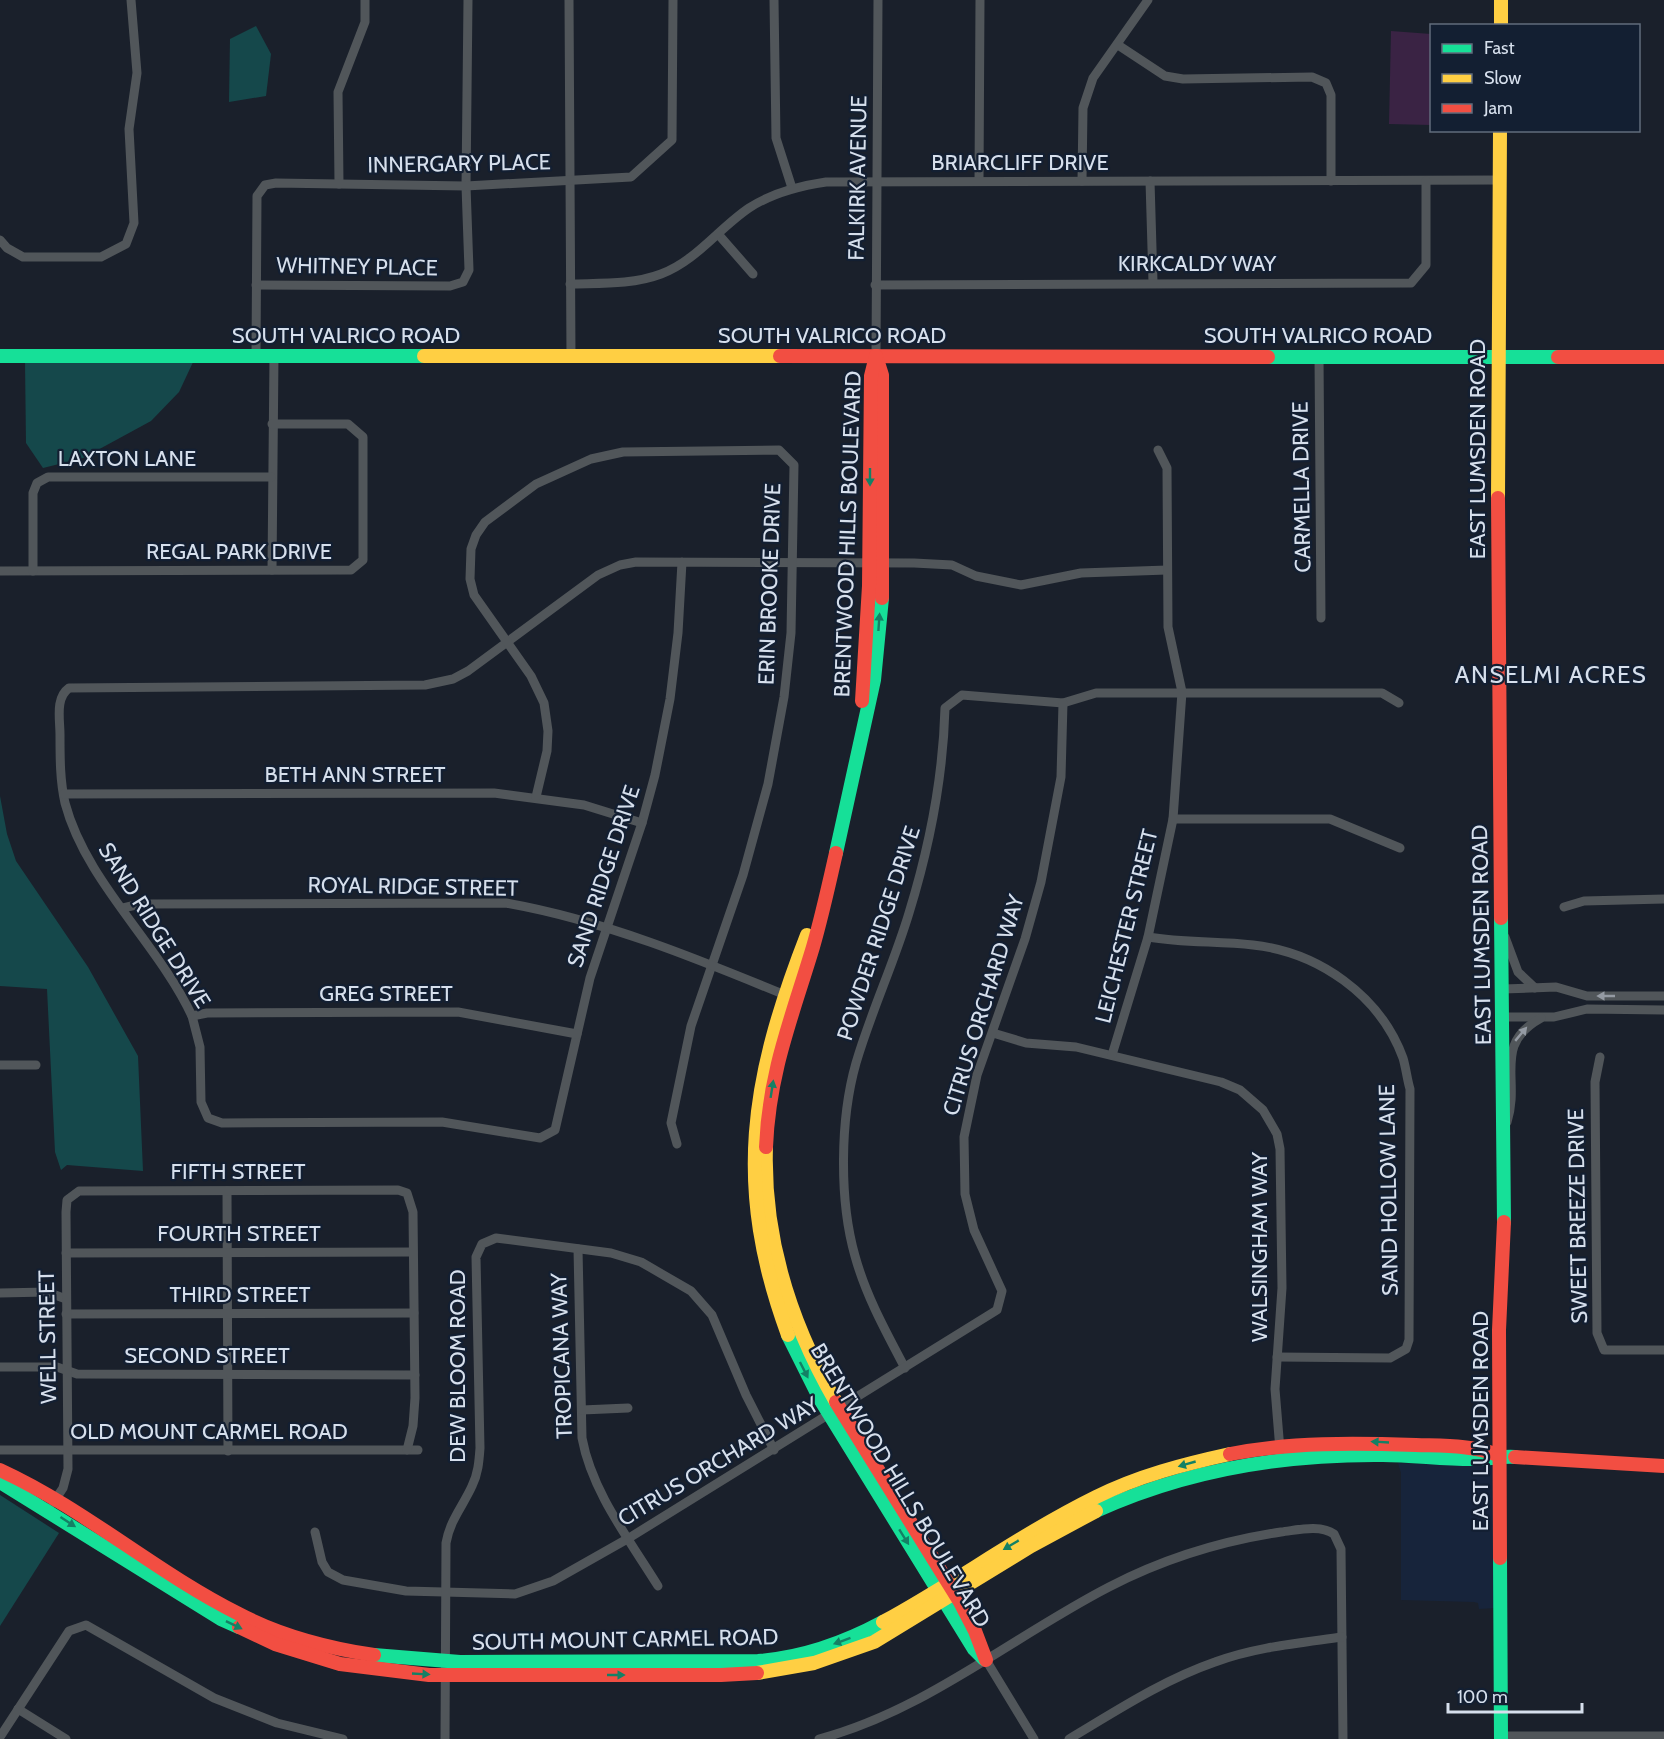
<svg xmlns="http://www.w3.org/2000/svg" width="1664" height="1739" viewBox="0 0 1664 1739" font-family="Cabin,sans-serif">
  <rect width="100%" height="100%" fill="#1a202b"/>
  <polygon fill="#17243b" points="1398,1463 1495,1466 1495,1608 1479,1609 1478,1603 1474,1602 1401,1600 1401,1473"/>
  <polygon fill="#3a2344" points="1391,31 1431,34 1431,125 1389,124"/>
  <g fill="#15484b">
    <polygon points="256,26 271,54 266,96 229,102 230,39"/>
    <polygon points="194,360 179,392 151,421 83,458 43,468 26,443 25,361"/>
    <polygon points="0,796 7,834 16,861 88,967 138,1056 143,1171 67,1165 61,1170 55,1152 47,989 0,986"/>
    <polygon points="0,1495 59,1533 0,1626"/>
  </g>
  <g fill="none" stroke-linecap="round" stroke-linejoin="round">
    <g stroke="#51565a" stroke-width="9">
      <polyline points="569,0 571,356"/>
      <polyline points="774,0 776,138 792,188"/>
      <polyline points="1118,45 1165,76 1183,79 1312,77 1326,83 1331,95 1331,181"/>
      <polyline points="979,181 980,0"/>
      <polyline points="1082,181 1083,108 1093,78 1148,0"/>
      <polyline points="1150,181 1153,282"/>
      <polyline points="339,184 338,92 365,22 365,0"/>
      <polyline points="718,234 753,274"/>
      <polyline points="0,240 7,248 23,257 101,257 126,244 134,223 129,129 137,73 131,0"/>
      <path d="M570,284C600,283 632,285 661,274C696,261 718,229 749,208C772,193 799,186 826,182L1499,180"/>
      <polyline points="256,285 450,286 463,282 469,270 466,186 468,0"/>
      <polyline points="875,285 1411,283 1426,265 1426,181"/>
      <polyline points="256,355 257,196 265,185 276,183 466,186 631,177 672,140 673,0"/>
      <polyline points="876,356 878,0"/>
      <polyline points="1319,356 1321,618"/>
      <path d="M682,562L678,633L670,699L655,775L642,823L590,978L555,1130L540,1138L442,1122L222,1123L208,1118L201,1102L200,1047L192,1016C158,943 86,882 65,803C60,781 60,758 60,735C60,719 55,698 69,688L425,685L453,679L468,671L598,575L620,565L636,562L914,563L952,565L976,576L1021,585L1081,573L1167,570"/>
      <polyline points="272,570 274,355"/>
      <polyline points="0,571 351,570 363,560 363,437 348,424 272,424"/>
      <polyline points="33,571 33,493 37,483 48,477 271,477"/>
      <polyline points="64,794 494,793 584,805 642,823"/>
      <polyline points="536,797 547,751 548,731 544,703 531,676 474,595 470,579 471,549 476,535 485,522 536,484 591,459 623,452 779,450 794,465 791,633 784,697 768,784 743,875 691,1026 671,1123 677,1144"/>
      <polyline points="1173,819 1330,819 1400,848"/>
      <polyline points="1564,907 1584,901 1664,899"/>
      <path d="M123,908L140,904L506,903C603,920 698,959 790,997"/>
      <path d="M1148,937C1183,943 1218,941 1253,945C1318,952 1380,995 1403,1058C1406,1068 1407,1079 1410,1089L1409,1340L1406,1349L1390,1358L1277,1357"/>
      <polyline points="1505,937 1518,972 1535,988"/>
      <polyline points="1503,989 1556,987 1587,996 1664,996"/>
      <polyline points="192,1016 207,1013 458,1012 577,1034"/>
      <polyline points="1503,1017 1554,1017 1587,1009 1664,1010"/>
      <polyline points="993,1033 1026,1043 1076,1047 1221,1082 1240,1090 1263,1110 1277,1134 1280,1149 1282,1288 1275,1389 1280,1450"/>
      <polyline points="1112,1055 1148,937 1173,819 1182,692 1168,627 1167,468 1158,450"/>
      <polyline points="1600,1057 1595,1082 1597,1333 1604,1350 1664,1350"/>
      <polyline points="0,1065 36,1065"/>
      <path d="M1507,1122C1521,1079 1492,1045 1541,1018"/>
      <polyline points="227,1191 228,1451"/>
      <path d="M578,1249L582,1438C592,1492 629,1539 658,1586"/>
      <polyline points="66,1253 413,1252"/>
      <polyline points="0,1293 47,1292 66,1299"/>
      <polyline points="66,1314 414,1313"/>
      <polyline points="0,1367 57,1367 77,1374 415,1375"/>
      <path d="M905,1368C886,1332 866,1296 855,1256C839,1200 840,1119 856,1063C871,1012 894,963 909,913C930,845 943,779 945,708L962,695L1063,703L1096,693H1382L1399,703"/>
      <polyline points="582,1410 628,1408"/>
      <polyline points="0,1450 418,1450"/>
      <polyline points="53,1503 63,1488 68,1469 66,1212 67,1200 79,1191 398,1190 407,1193 413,1212 415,1398 413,1426 407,1450"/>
      <polyline points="315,1532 322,1562 328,1572 343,1580 406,1591 515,1594 553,1581 629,1538 997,1310 1002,1291 974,1230 965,1194 964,1137 977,1075 1025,939 1041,882 1061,777 1063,703"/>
      <polyline points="986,1660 1034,1739"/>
      <polyline points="18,1709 66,1739"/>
      <polyline points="1501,1736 1664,1736"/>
      <polyline points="0,1737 69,1631 86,1625 214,1698 277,1723 343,1739"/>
      <path d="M445,1739L446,1543C450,1520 463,1506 472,1486C478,1474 479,1462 480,1448L476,1257L482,1244L496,1238L611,1253L641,1262L691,1291L712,1315L746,1395L774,1450"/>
      <path d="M819,1739C925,1711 1012,1637 1109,1587C1163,1559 1221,1541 1281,1532C1298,1530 1319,1524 1334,1534L1341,1549L1343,1739"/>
      <path d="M1069,1739C1116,1711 1163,1680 1215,1662C1255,1647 1300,1643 1342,1637"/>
    </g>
    <g stroke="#16e098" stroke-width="14">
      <polyline points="0,356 424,356"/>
      <polyline points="1268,357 1558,357"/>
      <polyline points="836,853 874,680 882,598"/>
      <polyline points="1501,918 1504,1222"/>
      <polyline points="788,1335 820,1399 974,1649 984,1659"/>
      <polyline points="0,1482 221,1619 239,1627"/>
      <path d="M1096,1511C1186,1470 1285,1454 1383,1455C1415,1455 1447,1460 1479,1459C1491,1459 1502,1456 1515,1457"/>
      <polyline points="1500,1558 1501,1739"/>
      <path d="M374,1655L460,1662L758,1661C801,1658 844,1643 883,1622"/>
    </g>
    <g stroke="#ffcf43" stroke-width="14">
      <polyline points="1501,0 1501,26"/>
      <polyline points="424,356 780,356"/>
      <polyline points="1498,498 1500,130"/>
      <path d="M766,1147C763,1238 791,1324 836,1402"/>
      <path d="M788,1335C733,1186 751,1079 807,935"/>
      <path d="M883,1622C955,1583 1021,1534 1096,1497C1138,1476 1184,1464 1230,1454"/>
      <polyline points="757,1673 814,1663 874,1642 1031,1546 1096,1511"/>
    </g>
    <g stroke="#f24e42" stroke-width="14">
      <polyline points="780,356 1268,357"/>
      <polyline points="876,356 882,375 882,598"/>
      <polyline points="1558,357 1664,357"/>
      <polyline points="1498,498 1501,918"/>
      <polyline points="862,701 869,586 871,376 876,356"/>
      <path d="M766,1147C769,1072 792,1017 813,947C822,916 829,884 836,853"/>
      <polyline points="836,1402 960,1602 975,1631 986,1660"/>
      <path d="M1230,1454C1291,1442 1354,1443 1416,1445C1444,1446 1472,1445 1498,1455"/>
      <polyline points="1515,1457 1664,1466"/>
      <path d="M0,1470C85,1509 155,1572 239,1614C281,1636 327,1648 374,1655"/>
      <polyline points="1500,1558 1499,1330 1504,1222"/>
      <polyline points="239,1627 275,1644 340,1664 429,1675 721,1675 757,1673"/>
    </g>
  </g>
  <defs><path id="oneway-solid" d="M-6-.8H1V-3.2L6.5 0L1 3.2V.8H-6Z" transform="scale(1.5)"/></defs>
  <g fill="#148065">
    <use href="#oneway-solid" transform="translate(870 477) rotate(90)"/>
    <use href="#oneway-solid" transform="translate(879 622) rotate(-86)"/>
    <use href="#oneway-solid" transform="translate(772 1089) rotate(-81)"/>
    <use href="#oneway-solid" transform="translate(804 1370) rotate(63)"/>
    <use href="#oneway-solid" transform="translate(1380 1442) rotate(-177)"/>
    <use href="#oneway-solid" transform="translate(1187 1464) rotate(164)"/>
    <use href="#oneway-solid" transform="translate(68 1522) rotate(33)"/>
    <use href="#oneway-solid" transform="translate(904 1537) rotate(58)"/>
    <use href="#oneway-solid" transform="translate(1011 1545) rotate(149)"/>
    <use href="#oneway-solid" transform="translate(234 1625) rotate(26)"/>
    <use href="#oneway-solid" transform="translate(842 1641) rotate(160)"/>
    <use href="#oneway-solid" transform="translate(421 1674) rotate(3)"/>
    <use href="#oneway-solid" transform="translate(616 1675)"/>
  </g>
  <g fill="#949aa3">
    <use href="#oneway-solid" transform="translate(1606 996) rotate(180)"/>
    <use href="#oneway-solid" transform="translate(1521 1034) rotate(-50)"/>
  </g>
  <g text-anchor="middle" stroke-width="4.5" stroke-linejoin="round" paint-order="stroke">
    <g font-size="22" fill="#d6dfec" stroke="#131f32">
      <text x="1020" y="170">BRIARCLIFF DRIVE</text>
      <text transform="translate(459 163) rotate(-1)" y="8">INNERGARY PLACE</text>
      <text transform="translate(857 178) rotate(-89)" y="8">FALKIRK AVENUE</text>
      <text x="1197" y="271">KIRKCALDY WAY</text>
      <text transform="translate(357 266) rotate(1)" y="8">WHITNEY PLACE</text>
      <text x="346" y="343">SOUTH VALRICO ROAD</text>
      <text x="832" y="343">SOUTH VALRICO ROAD</text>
      <text x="1318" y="343">SOUTH VALRICO ROAD</text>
      <text transform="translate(1477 449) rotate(-90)" y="8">EAST LUMSDEN ROAD</text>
      <text x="127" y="466">LAXTON LANE</text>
      <text transform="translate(1301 487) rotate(-91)" y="8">CARMELLA DRIVE</text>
      <text transform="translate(847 534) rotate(-88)" y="8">BRENTWOOD HILLS BOULEVARD</text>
      <text x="239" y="559">REGAL PARK DRIVE</text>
      <text transform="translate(769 584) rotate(-88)" y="8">ERIN BROOKE DRIVE</text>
      <text x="355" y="782">BETH ANN STREET</text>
      <text transform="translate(603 876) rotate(-72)" y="8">SAND RIDGE DRIVE</text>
      <text transform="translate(413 886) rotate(1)" y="8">ROYAL RIDGE STREET</text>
      <text transform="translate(155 925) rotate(58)" y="8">SAND RIDGE DRIVE</text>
      <text transform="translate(1126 926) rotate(-76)" y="8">LEICHESTER STREET</text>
      <text transform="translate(878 933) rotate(-72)" y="8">POWDER RIDGE DRIVE</text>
      <text transform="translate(1481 935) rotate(-91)" y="8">EAST LUMSDEN ROAD</text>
      <text x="386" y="1001">GREG STREET</text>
      <text transform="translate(983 1005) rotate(-73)" y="8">CITRUS ORCHARD WAY</text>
      <text x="238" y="1179">FIFTH STREET</text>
      <text transform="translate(1388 1190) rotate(-91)" y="8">SAND HOLLOW LANE</text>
      <text transform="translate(1577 1216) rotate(-91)" y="8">SWEET BREEZE DRIVE</text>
      <text x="239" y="1241">FOURTH STREET</text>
      <text transform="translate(1259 1247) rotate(-90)" y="8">WALSINGHAM WAY</text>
      <text x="240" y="1302">THIRD STREET</text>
      <text transform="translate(47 1337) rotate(-91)" y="8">WELL STREET</text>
      <text x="207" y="1363">SECOND STREET</text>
      <text transform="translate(561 1356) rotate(-92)" y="8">TROPICANA WAY</text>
      <text transform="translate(457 1366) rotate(-90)" y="8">DEW BLOOM ROAD</text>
      <text transform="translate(1480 1421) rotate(-90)" y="8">EAST LUMSDEN ROAD</text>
      <text x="209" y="1439">OLD MOUNT CARMEL ROAD</text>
      <text transform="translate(718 1461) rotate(-31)" y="8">CITRUS ORCHARD WAY</text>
      <text transform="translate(901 1485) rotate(59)" y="8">BRENTWOOD HILLS BOULEVARD</text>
      <text transform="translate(625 1639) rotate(-1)" y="8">SOUTH MOUNT CARMEL ROAD</text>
    </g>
    <g font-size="24" letter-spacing="1.5" fill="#d6dfec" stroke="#131f32">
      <text x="1551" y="683">ANSELMI ACRES</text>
    </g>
  </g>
  <rect x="1430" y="24" width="210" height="108" fill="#131f32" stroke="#616c7c" stroke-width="1.5"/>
  <rect x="1442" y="44" width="30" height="9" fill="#16e098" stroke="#616c7c" stroke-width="1.5"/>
  <text x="1484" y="54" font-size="18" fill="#d6dfec">Fast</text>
  <rect x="1442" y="74" width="30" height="9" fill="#ffcf43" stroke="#616c7c" stroke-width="1.5"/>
  <text x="1484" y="84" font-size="18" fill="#d6dfec">Slow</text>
  <rect x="1442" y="104" width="30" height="9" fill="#f24e42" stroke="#616c7c" stroke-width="1.5"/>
  <text x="1484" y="114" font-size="18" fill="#d6dfec">Jam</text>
  <path d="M1448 1703v9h134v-9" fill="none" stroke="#d6dfec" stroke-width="3"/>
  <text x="1457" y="1703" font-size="18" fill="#d6dfec" stroke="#131f32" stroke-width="4.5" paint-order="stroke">100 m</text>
</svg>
